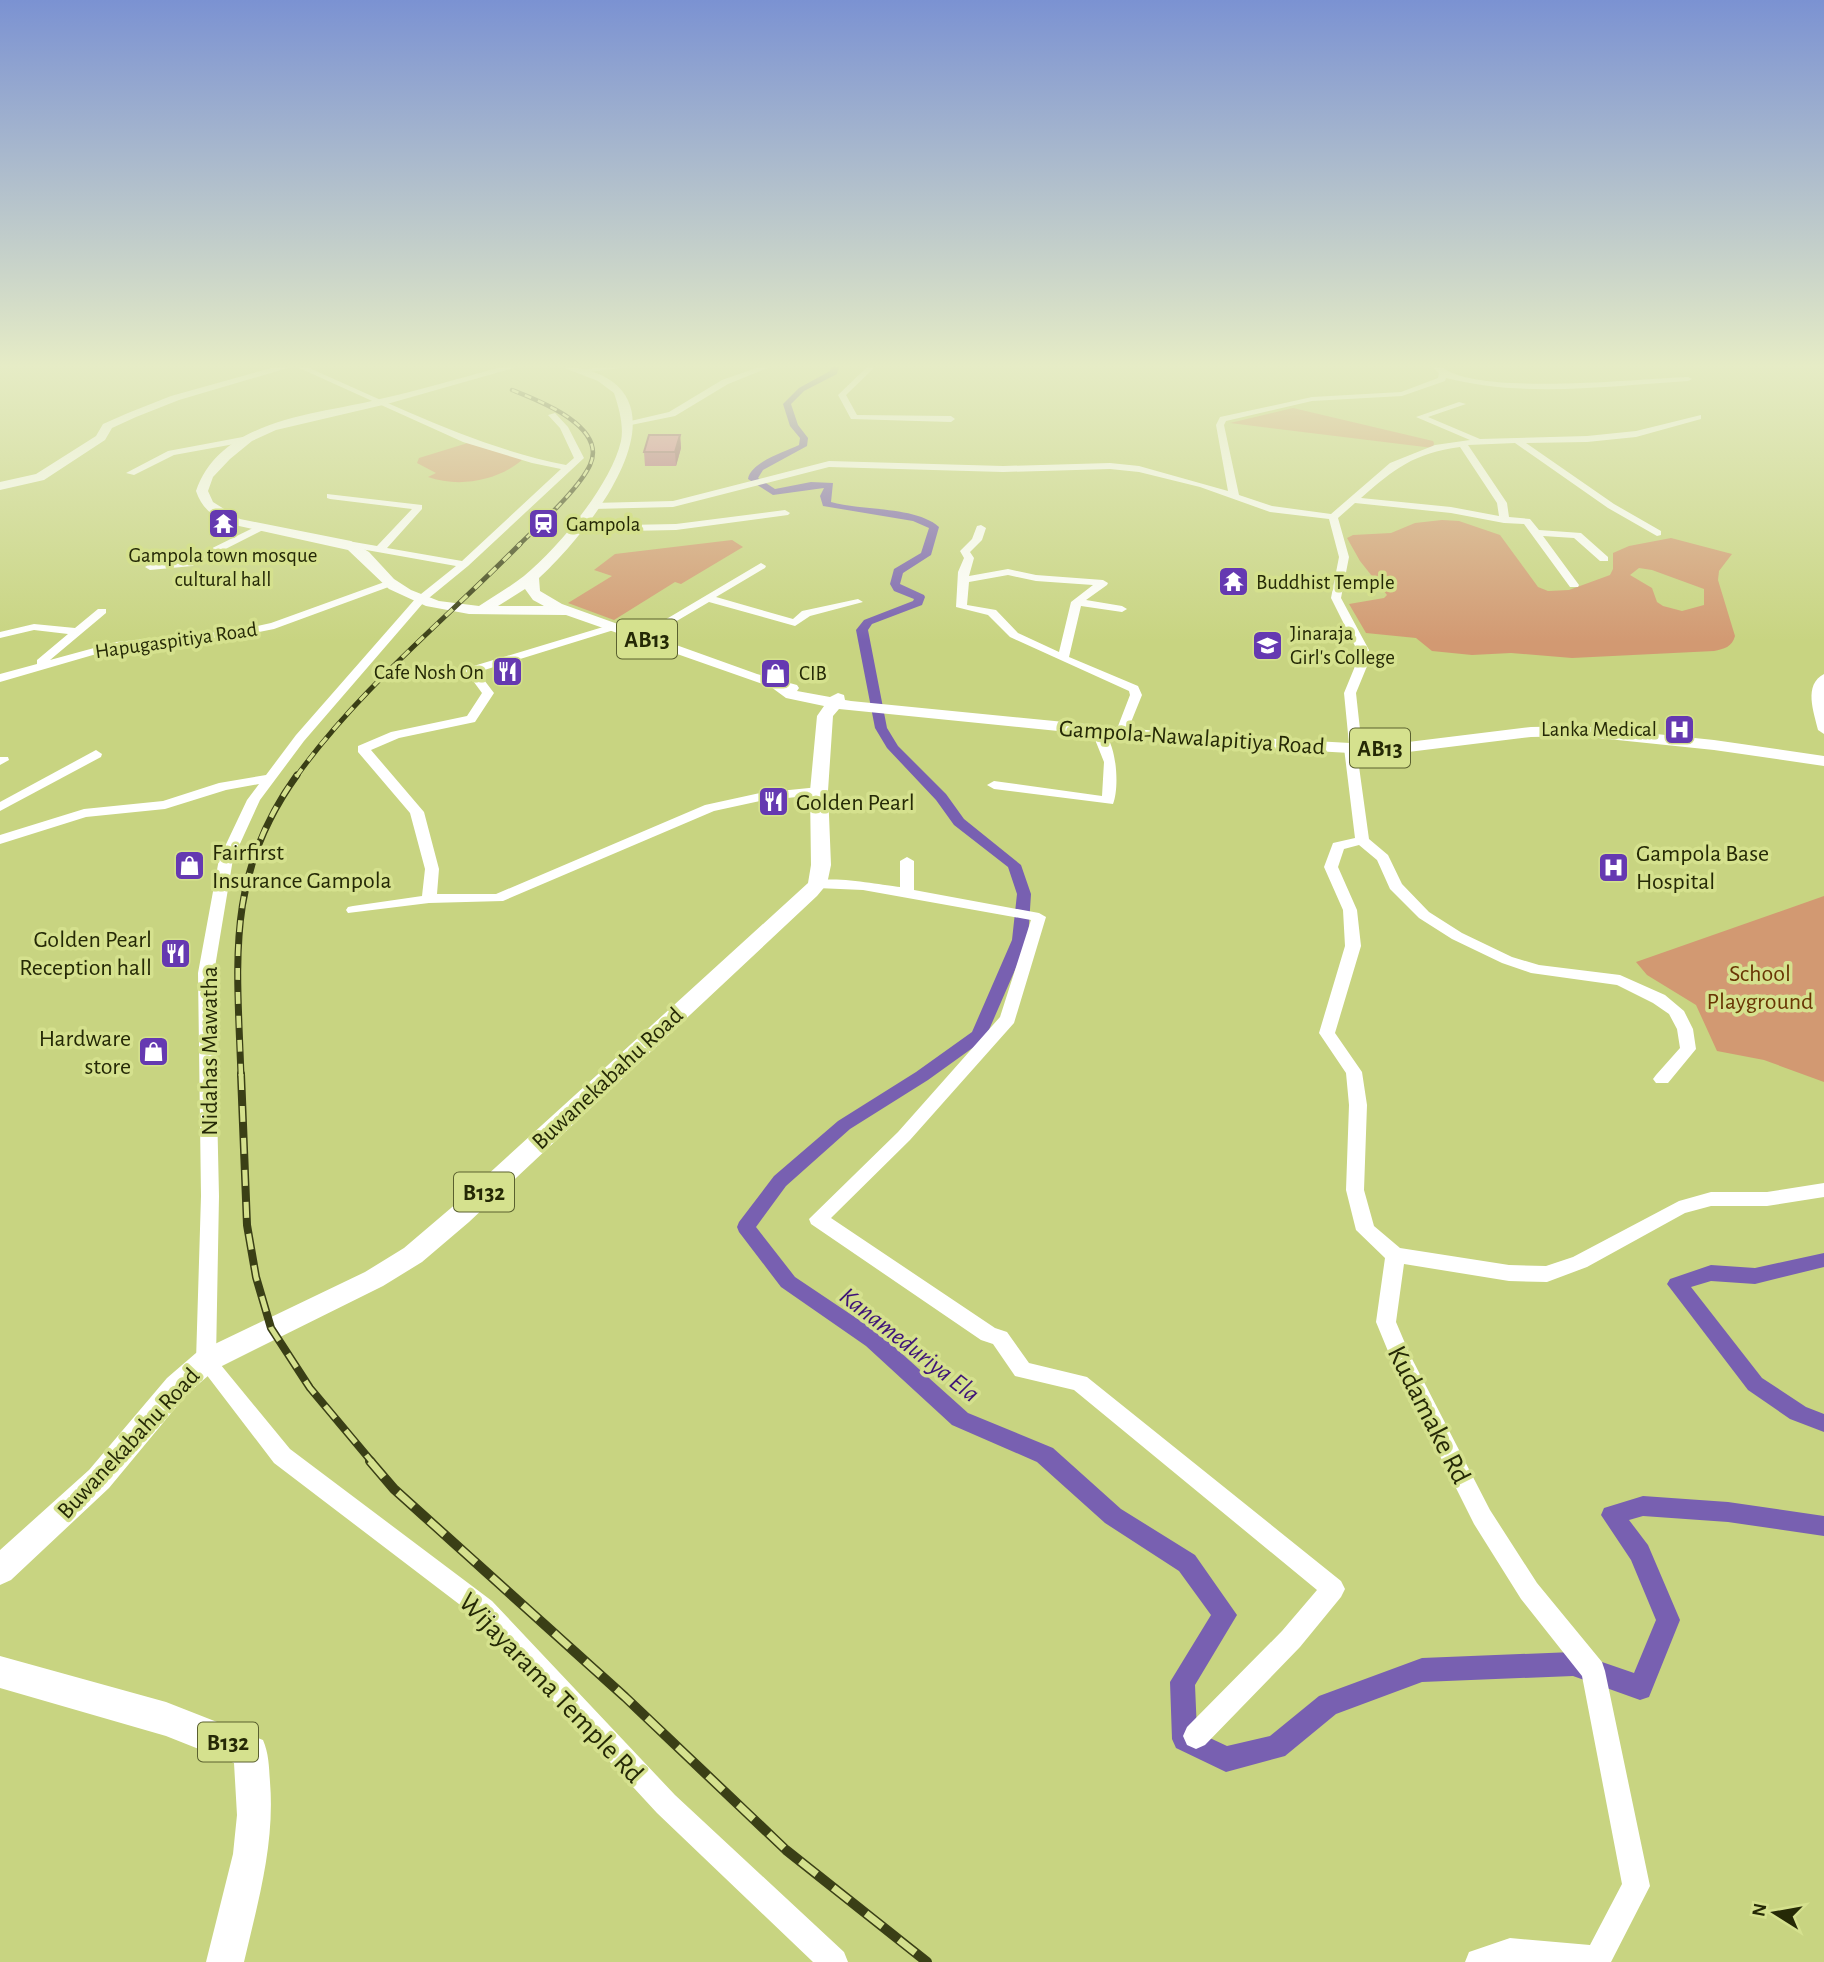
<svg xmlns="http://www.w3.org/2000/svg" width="1824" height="1962" viewBox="0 0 1824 1962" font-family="'Alegreya Sans',sans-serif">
  <rect width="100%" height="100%" fill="#c8d481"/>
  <g fill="#d29972" fill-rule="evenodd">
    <polygon points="1293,408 1433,441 1434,443 1433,448 1230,423"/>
    <path d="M471,442L523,459C499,481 459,488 428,477L436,473L417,463L419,458Z"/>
    <path d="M1442,520L1459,521L1500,535L1538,587L1548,591L1569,590L1610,575L1613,569V553L1629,546L1671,538L1732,554L1719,571L1718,580L1735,636C1732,647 1724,649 1714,651L1572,658L1511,653L1472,655L1432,651L1416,638L1366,633L1349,604L1384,598L1387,595L1360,561L1347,538L1353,535L1391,533L1415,523ZM1639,568L1652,570L1704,589V605L1682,611L1663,606L1657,602L1652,588L1630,575Z"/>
    <polygon points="732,540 743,547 681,584 675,582 614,620 568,603 612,576 594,570 615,554"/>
    <polygon points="1824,896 1824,1082 1764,1060 1717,1051 1696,1005 1647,975 1636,962"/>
  </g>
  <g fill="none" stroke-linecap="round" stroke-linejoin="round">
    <g fill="#7860b1" fill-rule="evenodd">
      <path d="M831,367H839L837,374L804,391L791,404L798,425L808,438L807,446L763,470L758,478L775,489L811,482L833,483L831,502C861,511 916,506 939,527L931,555L903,573L900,584L924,595L925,597L922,605L872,624L868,630L887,728L898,746L946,794L964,819L1021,865L1031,894L1028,940L985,1039L928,1080L850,1129L786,1186L756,1227L795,1277L880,1334L968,1413L1053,1448L1121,1509L1195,1555L1237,1615L1195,1685L1197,1732L1227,1746L1270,1736L1319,1696L1422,1658L1573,1652L1634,1673L1656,1620L1631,1560L1601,1515L1604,1508L1643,1496L1728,1502L1824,1516V1536L1728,1522L1643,1516L1629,1520L1648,1545L1680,1620L1649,1697L1640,1700L1573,1676L1422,1682L1336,1714L1285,1756L1226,1772L1176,1748L1172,1739L1170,1682L1211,1615L1179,1571L1105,1523L1037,1462L952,1425L866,1346L781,1287L739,1232L737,1227L739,1222L774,1176L838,1121L916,1072L972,1032L1012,940L1017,894L1008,867L954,825L936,800L887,748L875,728L856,630L864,620L913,601L914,599L894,591L890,584L894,569L921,553L929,528L913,521L823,506L820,496L824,488L773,495L748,479C751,462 784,452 799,445L800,438L790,426L783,404L799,388L830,371Z"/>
      <polygon points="1824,1253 1824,1267 1755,1284 1711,1281 1691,1287 1762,1378 1806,1407 1824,1414 1824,1432 1790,1419 1748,1390 1667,1284 1670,1279 1711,1265 1755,1268"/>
    </g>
    <g fill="#fff" fill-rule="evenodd">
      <path d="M297,367H307C392,404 475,447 566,465L574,458L560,428L548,415L555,413L568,427L584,458L468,566L424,602L304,741L260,800L233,859L214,973L219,1196L216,1359L290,1449L492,1601L675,1795L844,1952L848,1962H813L657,1813L476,1617L274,1463L196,1361L201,1196L198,973L219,859L247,800L259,784L226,790L165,809L86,817L0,844V835L84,809L163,801L219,783L266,775L296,735L416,598L456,566L344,546V542L348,541L377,546L412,509L330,499L327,498V494L422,505V509L387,548L462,561L561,469L532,463L463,442Z"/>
      <polygon points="600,367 629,367 580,373 576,371"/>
      <polygon points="759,367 770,367 728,384 675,416 626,426 622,423 669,412 722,380"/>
      <polygon points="867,367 875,367 846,395 857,415 951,416 955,419 951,422 851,419 838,395"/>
      <path d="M1433,367H1442C1477,396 1637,379 1688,377L1692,379L1688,381C1608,386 1524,398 1446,378L1445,381L1402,396L1312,401L1226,421L1224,425L1239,495L1272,506L1331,514L1390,463L1435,445L1470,440L1416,417L1459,402L1466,404L1428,417L1480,439L1587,436L1636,431L1701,415V419L1636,437L1587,442L1526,443L1614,504L1661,531V535L1657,536L1608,508L1515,443L1468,445L1507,503L1509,517L1530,519L1539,530L1581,533L1608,557V561H1600L1574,538L1543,536L1579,585L1578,587H1570L1524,524L1504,523L1451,513L1355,503L1338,518L1349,557L1341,598L1369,650L1370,659L1356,693L1362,748L1357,752L1369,839L1388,855L1402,884L1429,912L1462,933L1512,957L1539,965L1620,975L1665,995L1684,1011L1693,1029L1696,1049L1668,1083H1656L1653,1079L1656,1075L1680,1048L1677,1029L1669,1014L1653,1003L1617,985L1531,973L1502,963L1452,939L1419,918L1390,889L1377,860L1359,845L1344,849L1338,867L1357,910L1361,946L1335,1033L1362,1072L1367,1105L1364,1190L1374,1226L1400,1248L1509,1265L1546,1266L1573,1257L1679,1201L1711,1192H1767L1824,1183V1197L1767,1206H1711L1685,1213L1587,1267L1547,1282L1509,1281L1404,1264L1396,1322L1410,1355L1490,1510L1537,1583L1602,1662L1605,1671L1650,1886L1611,1962H1465L1469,1952L1510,1938L1590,1945L1622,1884L1582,1676L1521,1599L1474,1524L1390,1356L1376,1322L1385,1258L1356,1230L1346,1190L1349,1105L1346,1073L1319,1033L1345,946L1343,910L1324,867L1333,843L1355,838L1344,748L1349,744L1344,693L1358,659L1357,650L1331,598L1339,557L1329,519L1270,512L1200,487L1139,472L1110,469L1003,472L829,467L673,507L593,509L588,506L593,503L673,501L829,461L1003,466L1110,463L1139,466L1228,491L1216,425L1220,417L1312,397L1401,392L1438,378L1439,373ZM1460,447L1497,503L1499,516L1451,507L1361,498C1394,469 1414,453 1460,447Z"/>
      <polygon points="248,436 252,439 251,441 174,455 134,475 126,473 168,451"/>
      <polygon points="785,510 790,513 788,515 676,530 576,532 571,529 576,526 676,524"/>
      <polygon points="259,525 264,528 263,530 192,566 150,570 145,567 150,564 186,561"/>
      <path d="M981,525L986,528L982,540L970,552L974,558L969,576L1008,569L1036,575L1103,580L1108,583L1107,585L1086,600L1122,606L1127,609L1122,612L1081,606L1069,657L1138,686L1142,695L1125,737L1121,738L1115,734L1130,695L1129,691L1010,637L988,615L956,607L958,572L964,558L960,551L972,539L977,526ZM1008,575L1036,581L1093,585L1071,602L1059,652L1018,633L996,610L967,605L969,582Z"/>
      <polygon points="761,563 766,566 765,568 716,597 793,619 802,611 858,599 863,602 810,616 795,626 709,602 646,639 636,637"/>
      <polygon points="390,580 394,581 394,585 274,629 239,636 117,648 0,682 0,674 37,664 37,660 68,634 34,630 0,638 0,632 34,624 75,628 98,609 106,609 106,613 50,660 116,642 239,630 271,623"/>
      <polygon points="613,624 619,627 617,629 478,672 494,693 475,722 399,738 371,750 424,812 439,869 437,894 496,894 705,805 760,793 819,787 826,791 824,794 760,801 714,811 503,901 429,903 348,913 346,910 348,907 353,906 422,896 425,869 410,813 358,752 358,746 391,732 467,716 482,693 465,670 467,668"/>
      <path d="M1824,674V734L1818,730C1814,712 1803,685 1824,674Z"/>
      <path d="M1098,728C1117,736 1120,787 1113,804L994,789L987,785L994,781L1102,796L1104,762L1092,732Z"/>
      <polygon points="96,750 102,754 101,757 0,811 0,802"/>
      <polygon points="0,757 8,757 9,760 0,765"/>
      <path d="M907,857L914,861V890L1039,913L1046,917L1014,1023L910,1140L831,1218L995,1328L1007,1332L1029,1363L1087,1377L1341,1581L1345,1589L1341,1597L1300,1647L1205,1745L1196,1749L1187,1745L1183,1736L1187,1727L1282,1631L1317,1590L1074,1390L1015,1376L993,1344L981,1340L811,1224L809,1219L898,1132L1000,1017L1031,920L863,890L817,888L810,884C823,873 881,885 900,887V861Z"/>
    </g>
    <g fill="#fff" fill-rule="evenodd">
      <polygon points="275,367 291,367 179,400 136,417 112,428 105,440 44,480 0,490 0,482 36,474 96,436 103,424 128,413 171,396"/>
      <path d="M501,367H517L387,404L276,430L252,441L230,459L213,477L208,491L213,502L240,519L351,541L369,552L394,579L411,590L439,601L479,606C494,596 510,587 524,576C558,548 611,485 621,441C624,426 619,408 614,393L598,381L562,367C579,367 598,371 613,382C674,429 578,543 539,578L540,591L562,604L757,674L797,685L799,688L797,691L830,697L838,693L844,695L845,700L851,701L1187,734L1350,743H1400L1531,727L1579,726L1714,740L1824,756V766L1714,750L1579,736L1531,737L1400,753H1350L1187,744L839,709L833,716L828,791L831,865L827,884L817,896L469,1222L422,1262L383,1286L216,1369L187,1394L109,1488L11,1580L0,1585V1550L89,1470L167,1378L196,1353L365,1272L404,1248L451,1208L808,883L811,865L810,791L817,716L824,706L786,698L771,687L566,615L469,614L426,606L389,589L348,550L230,524C213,516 202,509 196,491C221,418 317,415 380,399C421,390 460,378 501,367ZM525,589L533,600L544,606H498Z"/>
      <path d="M0,1656L166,1702L263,1740C269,1754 269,1767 270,1782C275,1844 258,1902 244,1962H206L233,1854L237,1815L234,1763L166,1736L0,1688Z"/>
    </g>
    <defs>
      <path id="rail-far4" d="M512,390C537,400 608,426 590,465C579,489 538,526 518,546"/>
      <path id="rail-far3" d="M296,777C359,689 444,621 520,544"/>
      <path id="rail-far2" d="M241,1076C237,960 225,875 297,775"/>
      <polyline id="rail-far1" points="241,1074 247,1225 256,1277 271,1328 310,1388 372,1462"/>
      <polyline id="rail" points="370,1461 394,1489 625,1697 786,1850 927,1962"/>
    </defs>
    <use href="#rail-far4" stroke="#3a3f16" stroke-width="4.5"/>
    <use href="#rail-far3" stroke="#3a3f16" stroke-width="5"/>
    <use href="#rail-far2" stroke="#3a3f16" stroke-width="7"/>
    <use href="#rail-far1" stroke="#3a3f16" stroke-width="8"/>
    <use href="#rail" stroke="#3a3f16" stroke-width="10"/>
    <use href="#rail-far4" stroke="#d5e18e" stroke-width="2.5" stroke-dasharray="7" stroke-linecap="butt"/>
    <use href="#rail-far3" stroke="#d5e18e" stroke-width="3.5" stroke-dasharray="10" stroke-linecap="butt"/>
    <use href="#rail-far2" stroke="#d5e18e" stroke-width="4.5" stroke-dasharray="12" stroke-linecap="butt"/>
    <use href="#rail-far1" stroke="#d5e18e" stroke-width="5" stroke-dasharray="16" stroke-linecap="butt"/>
    <use href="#rail" stroke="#d5e18e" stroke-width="7" stroke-dasharray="21" stroke-linecap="butt"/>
  </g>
  <polygon fill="#b36283" points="680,435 681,448 676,466 645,466 644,452"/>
  <polygon fill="#92506a" points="680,435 681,448 676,466 675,452"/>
  <polygon fill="#d07298" stroke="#92506a" stroke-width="2" points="649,435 680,435 675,452 644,452"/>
  <linearGradient id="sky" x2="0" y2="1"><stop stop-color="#7b92d2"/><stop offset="0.57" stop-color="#e6ecc6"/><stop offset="1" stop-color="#e6ecc6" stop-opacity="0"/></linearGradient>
  <rect width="1824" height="642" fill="url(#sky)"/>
  <defs>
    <symbol id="temple-square" viewBox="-11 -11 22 22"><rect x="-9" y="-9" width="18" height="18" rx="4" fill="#6539b1" stroke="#d5e18e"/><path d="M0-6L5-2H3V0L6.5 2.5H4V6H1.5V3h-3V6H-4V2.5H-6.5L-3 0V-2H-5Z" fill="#fff"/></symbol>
    <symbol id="station-square" viewBox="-11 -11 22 22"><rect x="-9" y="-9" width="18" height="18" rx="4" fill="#6539b1" stroke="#d5e18e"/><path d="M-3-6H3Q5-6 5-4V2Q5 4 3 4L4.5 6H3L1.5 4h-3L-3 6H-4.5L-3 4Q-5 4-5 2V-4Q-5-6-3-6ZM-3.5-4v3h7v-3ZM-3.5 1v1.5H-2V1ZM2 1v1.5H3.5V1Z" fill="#fff"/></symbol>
    <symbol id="school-square" viewBox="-11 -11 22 22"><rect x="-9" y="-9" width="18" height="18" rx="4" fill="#6539b1" stroke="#d5e18e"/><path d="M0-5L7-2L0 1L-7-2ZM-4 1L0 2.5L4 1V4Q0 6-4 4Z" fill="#fff"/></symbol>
    <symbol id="restaurant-square" viewBox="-11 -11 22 22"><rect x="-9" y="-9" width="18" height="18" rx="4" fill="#6539b1" stroke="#d5e18e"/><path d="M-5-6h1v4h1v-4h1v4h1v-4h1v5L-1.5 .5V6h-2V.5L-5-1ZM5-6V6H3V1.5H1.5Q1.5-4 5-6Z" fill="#fff"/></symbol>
    <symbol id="shop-square" viewBox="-11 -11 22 22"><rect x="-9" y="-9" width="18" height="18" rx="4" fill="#6539b1" stroke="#d5e18e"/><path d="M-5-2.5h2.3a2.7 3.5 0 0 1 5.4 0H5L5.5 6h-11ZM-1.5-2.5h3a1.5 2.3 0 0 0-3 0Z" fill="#fff"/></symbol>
    <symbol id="hospital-square" viewBox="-11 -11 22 22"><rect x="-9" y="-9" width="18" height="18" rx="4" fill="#6539b1" stroke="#d5e18e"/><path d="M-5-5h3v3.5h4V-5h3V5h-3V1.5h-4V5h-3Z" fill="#fff"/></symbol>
  </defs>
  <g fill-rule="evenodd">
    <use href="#temple-square" x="206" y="506" width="35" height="35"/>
    <use href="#station-square" x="526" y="506" width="35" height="35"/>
    <use href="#temple-square" x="1216" y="564" width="35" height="35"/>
    <use href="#school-square" x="1250" y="628" width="35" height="35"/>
    <use href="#restaurant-square" x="490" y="654" width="35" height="35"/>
    <use href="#shop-square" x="758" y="656" width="35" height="35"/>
    <use href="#hospital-square" x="1662" y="712" width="35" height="35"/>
    <use href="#restaurant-square" x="756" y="784" width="35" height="35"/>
    <use href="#shop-square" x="172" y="848" width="35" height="35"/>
    <use href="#hospital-square" x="1596" y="850" width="35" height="35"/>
    <use href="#restaurant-square" x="158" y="936" width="35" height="35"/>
    <use href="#shop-square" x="136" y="1034" width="35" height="35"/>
  </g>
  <g text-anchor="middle" stroke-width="7" stroke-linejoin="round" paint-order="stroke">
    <g font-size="21" fill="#252906" stroke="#d5e18e" text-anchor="start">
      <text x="566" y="531">Gampola</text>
      <text x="223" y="562" text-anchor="middle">Gampola town mosque<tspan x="223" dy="24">cultural hall</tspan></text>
      <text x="1256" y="589">Buddhist Temple</text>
      <text x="1290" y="640">Jinaraja<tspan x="1290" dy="24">Girl's College</tspan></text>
      <text x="484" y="679" text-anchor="end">Cafe Nosh On</text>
      <text x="799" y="680">CIB</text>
      <text x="1657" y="736" text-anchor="end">Lanka Medical</text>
    </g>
    <g font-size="21" fill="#252906" stroke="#d5e18e">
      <text transform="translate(176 640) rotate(-8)" y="7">Hapugaspitiya Road</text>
    </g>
    <g fill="#d5e18e" stroke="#5a602f" stroke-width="2">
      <rect x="617" y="619.5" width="60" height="39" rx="5"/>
      <rect x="1350" y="728.5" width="60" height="39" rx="5"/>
      <rect x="454" y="1172.5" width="60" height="39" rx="5"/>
      <rect x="198" y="1722.5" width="60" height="39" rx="5"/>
    </g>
    <g font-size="23" font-weight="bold" fill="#252906">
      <text x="647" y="647">AB13</text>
      <text x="1380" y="756">AB13</text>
      <text x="484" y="1200">B132</text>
      <text x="228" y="1750">B132</text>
    </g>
    <g font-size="24" fill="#252906" stroke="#d5e18e">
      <text transform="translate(1192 737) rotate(4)" y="8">Gampola-Nawalapitiya Road</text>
      <text transform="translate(209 1051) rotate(-90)" y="8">Nidahas Mawatha</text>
      <text transform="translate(607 1078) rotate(-43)" y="8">Buwanekabahu Road</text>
      <text transform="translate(128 1443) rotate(-47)" y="8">Buwanekabahu Road</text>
    </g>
    <g font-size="24" fill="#252906" stroke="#d5e18e" text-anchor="start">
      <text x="796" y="810">Golden Pearl</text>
      <text x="212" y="860">Fairfirst<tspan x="212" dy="28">Insurance Gampola</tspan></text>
      <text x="1636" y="861">Gampola Base<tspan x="1636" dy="28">Hospital</tspan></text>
      <text x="152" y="947" text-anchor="end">Golden Pearl<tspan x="152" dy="28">Reception hall</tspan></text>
      <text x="131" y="1046" text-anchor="end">Hardware<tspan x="131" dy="28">store</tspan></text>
    </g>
    <g font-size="24" fill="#693504" stroke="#d5e18e">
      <text x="1760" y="981">School<tspan x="1760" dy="28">Playground</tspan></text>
    </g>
    <g font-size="26" font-style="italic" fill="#3e1478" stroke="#d5e18e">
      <text transform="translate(910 1344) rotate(38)" y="9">Kanameduriya Ela</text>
    </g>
    <g font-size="28" fill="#252906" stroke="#d5e18e">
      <text transform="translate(1430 1414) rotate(63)" y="10">Kudamake Rd</text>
      <text transform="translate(552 1687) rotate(46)" y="10">Wijayarama Temple Rd</text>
    </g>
  </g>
  <g transform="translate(1775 1913) rotate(281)" stroke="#d5e18e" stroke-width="5" paint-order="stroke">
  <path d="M0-5L12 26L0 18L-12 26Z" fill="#252906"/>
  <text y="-10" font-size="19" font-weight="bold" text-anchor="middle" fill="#252906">N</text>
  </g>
</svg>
